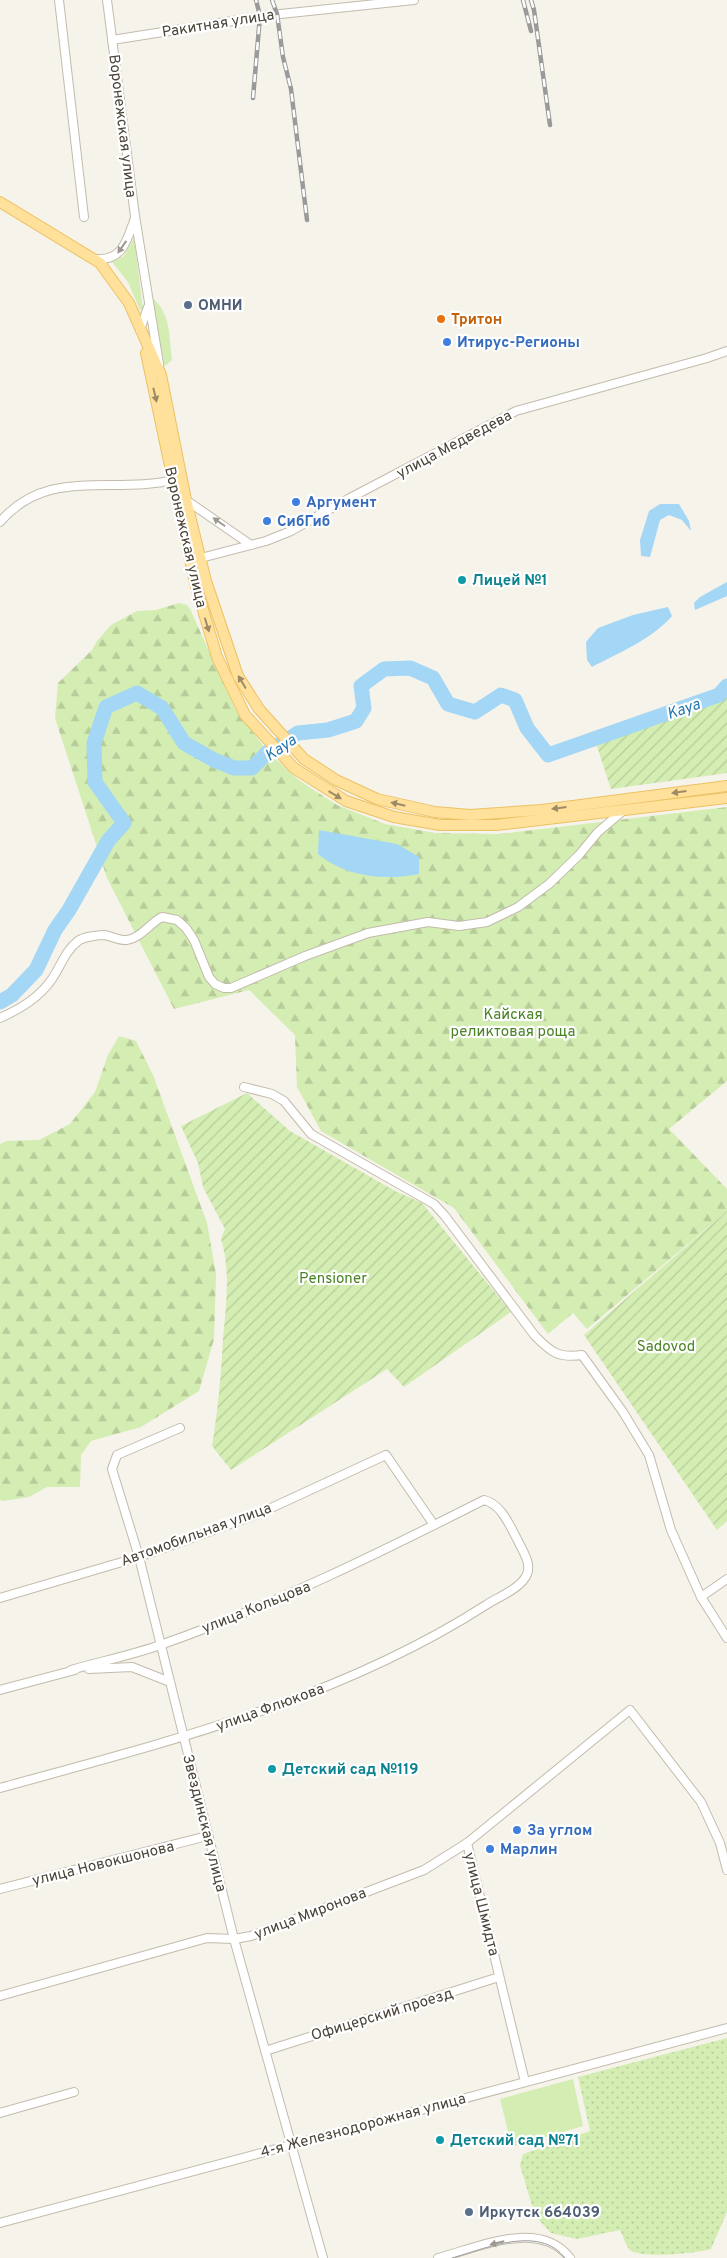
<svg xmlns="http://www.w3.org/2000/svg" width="727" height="2258" viewBox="0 0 727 2258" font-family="Overpass,sans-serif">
  <defs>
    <pattern id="forest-firs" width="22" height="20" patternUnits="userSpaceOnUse" patternTransform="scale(1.25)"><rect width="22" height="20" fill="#d3edb2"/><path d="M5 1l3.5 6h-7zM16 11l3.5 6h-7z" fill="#b7cc9a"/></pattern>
    <pattern id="park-dots" width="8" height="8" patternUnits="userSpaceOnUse" patternTransform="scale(1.25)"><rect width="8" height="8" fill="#d3edb2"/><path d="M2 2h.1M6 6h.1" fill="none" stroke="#b7cc9a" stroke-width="1.8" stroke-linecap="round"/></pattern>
    <pattern id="garden-furrows" width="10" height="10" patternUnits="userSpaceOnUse" patternTransform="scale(1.25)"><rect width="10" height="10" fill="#d3edb2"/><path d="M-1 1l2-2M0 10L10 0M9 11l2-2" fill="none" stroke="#b7cc9a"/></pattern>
  </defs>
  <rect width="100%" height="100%" fill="#f6f3eb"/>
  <g fill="#d3edb2">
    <polygon points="134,238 143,309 140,310 128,282 112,262 124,256"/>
    <path d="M151,297C171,312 169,336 172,360L165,366L161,360Z"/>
    <polygon points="573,2079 583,2126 512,2147 500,2099"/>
  </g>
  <g fill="url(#forest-firs)">
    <polygon points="179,603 187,605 190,609 235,709 268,752 300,781 337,805 385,824 435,833 499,834 727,807 727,1081 669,1129 727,1189 727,1211 587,1329 573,1313 548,1334 454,1208 321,1131 297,1087 295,1035 249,990 174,1009 107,878 55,718 58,683 92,650 97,641 111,625 137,611 156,610"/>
    <polygon points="119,1036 136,1041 153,1075 207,1223 216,1274 214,1339 199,1391 141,1427 91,1441 81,1455 80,1487 47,1487 29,1497 3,1501 0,1500 0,1144 6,1141 39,1140 70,1124 95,1092 108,1055"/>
  </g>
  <path fill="url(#park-dots)" d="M727,2038V2212L711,2249C691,2254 647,2258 631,2251C626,2247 623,2236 620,2230L577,2239L551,2233L535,2216L520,2165L523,2154L590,2131L578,2077Z"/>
  <g fill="url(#garden-furrows)">
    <polygon points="727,688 727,773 611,789 593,734"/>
    <path d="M247,1093L290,1131L395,1191L422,1203L511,1312L404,1387L387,1369L231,1470L212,1446C218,1411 221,1375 223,1339C226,1305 231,1271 221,1239L225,1229L203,1187L198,1163L181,1126Z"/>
    <polygon points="727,1211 727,1521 717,1530 584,1335"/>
  </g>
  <g fill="#a4d6f6">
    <polygon points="660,504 679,504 689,521 691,531 682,520 669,515 660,520 650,557 641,556 640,540 649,511"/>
    <polygon points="727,582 727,596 695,610 694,603 700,597"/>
    <path d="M668,607L672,616C652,639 619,653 592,667L587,660L586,642L598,628L633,615Z"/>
    <path d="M319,830L397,844L419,857V874C385,881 346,877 318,854Z"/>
  </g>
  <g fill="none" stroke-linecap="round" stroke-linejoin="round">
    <polyline stroke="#a4d6f6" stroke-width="15" points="0,1002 12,995 36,970 55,930 69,910 108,841 124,823 95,782 94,743 106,707 137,693 162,708 184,743 214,760 234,768 252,768 268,752 298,733 328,730 356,721 364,708 361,686 384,669 410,668 433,678 448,704 475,712 501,695 515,700 527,728 548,755 719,695 727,686"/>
    <defs>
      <g id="minor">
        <polyline points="59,0 84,217"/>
        <polyline points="107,0 135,216 159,364"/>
        <polyline points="112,40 271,15 414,0"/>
        <path d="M96,259C123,261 127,240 135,218"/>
        <polyline points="140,330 148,307"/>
        <polyline points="186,500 251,545"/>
        <path d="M0,522C49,465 114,496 177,479"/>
        <polyline points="197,559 266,541 291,531 348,499 516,411 707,358 727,351"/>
        <path d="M0,1018C20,1009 39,998 52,979C61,966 65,951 78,941C83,937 98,935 104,935C112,936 119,941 127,940C141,938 150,923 162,917L177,920L186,928L194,940L209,977L215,984L224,988H231L305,956L368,933L428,922L459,926L487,922L518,907L549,884L579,855L598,832L624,810"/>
        <path d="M244,1087L272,1094L284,1101L311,1134L434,1204L445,1216L535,1336C552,1353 558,1358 582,1355L623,1412L649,1455L671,1530L701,1597L727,1638"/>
        <polyline points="180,1428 117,1455 112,1469 139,1557 234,1939 323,2258"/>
        <polyline points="701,1597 727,1579"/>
        <polyline points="0,1598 139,1557 258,1514 386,1455 434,1525"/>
        <polyline points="89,1669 132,1667 170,1682"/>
        <polyline points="0,1690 75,1670"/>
        <path d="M0,1788C167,1742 338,1700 486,1605C498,1597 522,1588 527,1574C532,1563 521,1548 517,1539C509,1524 501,1504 484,1500C379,1553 274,1605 163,1644C133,1655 102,1661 71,1670"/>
        <polyline points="467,1843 525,2082"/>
        <polyline points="0,1889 207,1836"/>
        <polyline points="0,1996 207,1938 234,1939 251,1936 424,1870 467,1843 630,1710 701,1802 720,1843 727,1870"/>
        <polyline points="265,2051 499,1977"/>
        <polyline points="0,2113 74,2092"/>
        <polyline points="0,2223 727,2028"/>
        <path d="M438,2258C477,2248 539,2218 570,2258"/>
      </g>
      <g id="major">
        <polyline points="0,202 100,263 129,303 161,375 186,500 206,581 238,676 259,709 304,759 336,780 377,799 435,812 470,815 542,810 727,786"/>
        <polyline points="146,353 195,583 217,657 245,715 294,768 346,801 394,817 440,825 496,825 727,798"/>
      </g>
    </defs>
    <use href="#minor" stroke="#c3bbac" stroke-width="10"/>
    <use href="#major" stroke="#edc163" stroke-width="12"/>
    <use href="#minor" stroke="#fff" stroke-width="8"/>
    <use href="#major" stroke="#ffe19b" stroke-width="10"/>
    <path stroke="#9a9a9a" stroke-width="1" d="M452,2258C485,2249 539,2224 565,2258"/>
    <defs>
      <g id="rail">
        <polyline points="272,0 277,14 283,57 291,89 307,220"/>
        <polyline points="523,0 531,31"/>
        <polyline points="531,0 534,10 550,125"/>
        <polyline points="253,98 260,16 256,0"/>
      </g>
    </defs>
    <use href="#rail" stroke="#9a9a9a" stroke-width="4.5"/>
    <use href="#rail" stroke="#fff" stroke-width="2.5" stroke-dasharray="8" stroke-linecap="butt"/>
  </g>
  <defs><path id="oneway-solid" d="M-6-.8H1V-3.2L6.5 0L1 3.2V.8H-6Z" transform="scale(1.25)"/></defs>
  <g fill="#9d9892">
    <use href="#oneway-solid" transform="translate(122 247) rotate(125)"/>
    <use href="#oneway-solid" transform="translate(219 522) rotate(-145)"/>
    <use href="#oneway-solid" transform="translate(497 2243) rotate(166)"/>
  </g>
  <g fill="#9d8b65">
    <use href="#oneway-solid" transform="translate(155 395) rotate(77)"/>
    <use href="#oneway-solid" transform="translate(207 625) rotate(73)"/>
    <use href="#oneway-solid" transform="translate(242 682) rotate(-121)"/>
    <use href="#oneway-solid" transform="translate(679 792) rotate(172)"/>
    <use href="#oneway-solid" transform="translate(335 795) rotate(31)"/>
    <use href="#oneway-solid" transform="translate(398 804) rotate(-167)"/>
    <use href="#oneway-solid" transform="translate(559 808) rotate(173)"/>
  </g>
  <g fill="#5c6f8a" stroke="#fff" stroke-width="2">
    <circle cx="188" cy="305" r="5"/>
    <circle cx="469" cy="2212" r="5"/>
  </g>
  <circle fill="#e8710a" stroke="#fff" stroke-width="2" cx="441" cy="319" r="5"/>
  <g fill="#3f7fe0" stroke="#fff" stroke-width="2">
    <circle cx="447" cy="342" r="5"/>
    <circle cx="296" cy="502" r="5"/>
    <circle cx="267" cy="521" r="5"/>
    <circle cx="517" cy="1830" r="5"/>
    <circle cx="490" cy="1849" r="5"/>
  </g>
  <g fill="#0f9aa8" stroke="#fff" stroke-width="2">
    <circle cx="462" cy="580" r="5"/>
    <circle cx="272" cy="1769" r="5"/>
    <circle cx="440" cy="2140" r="5"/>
  </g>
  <g text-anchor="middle" stroke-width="4.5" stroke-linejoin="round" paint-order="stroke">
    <g font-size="15" fill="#4c4438" stroke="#fff">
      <text transform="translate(218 23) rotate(-9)" y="5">Ракитная улица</text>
      <text transform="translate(123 126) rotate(83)" y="5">Воронежская улица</text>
      <text transform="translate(454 444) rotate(-28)" y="5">улица Медведева</text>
      <text transform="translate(186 537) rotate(77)" y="5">Воронежская улица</text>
      <text transform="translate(196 1534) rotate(-20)" y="5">Автомобильная улица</text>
      <text transform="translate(256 1607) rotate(-22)" y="5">улица Кольцова</text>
      <text transform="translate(270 1707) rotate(-20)" y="5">улица Флюкова</text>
      <text transform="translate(205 1823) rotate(76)" y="5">Звездинская улица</text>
      <text transform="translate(103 1863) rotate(-14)" y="5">улица Новокшонова</text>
      <text transform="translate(482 1904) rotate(76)" y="5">улица Шмидта</text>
      <text transform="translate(310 1913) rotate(-21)" y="5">улица Миронова</text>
      <text transform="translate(382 2014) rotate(-17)" y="5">Офицерский проезд</text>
      <text transform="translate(363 2125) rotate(-15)" y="5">4-я Железнодорожная улица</text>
    </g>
    <g font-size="15" font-weight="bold" fill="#4e5e75" stroke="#fff" text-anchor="start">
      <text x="198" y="310">ОМНИ</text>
      <text x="479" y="2217">Иркутск 664039</text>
    </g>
    <g font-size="15" font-weight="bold" fill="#c56008" stroke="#fff" text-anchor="start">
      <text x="451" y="324">Тритон</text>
    </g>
    <g font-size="15" font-weight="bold" fill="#366cbe" stroke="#fff" text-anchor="start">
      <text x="457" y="347">Итирус-Регионы</text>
      <text x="306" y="507">Аргумент</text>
      <text x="277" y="526">СибГиб</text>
      <text x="527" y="1835">За углом</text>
      <text x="500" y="1854">Марлин</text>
    </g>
    <g font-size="15" font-weight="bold" fill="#0d838f" stroke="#fff" text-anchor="start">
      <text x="472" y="585">Лицей №1</text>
      <text x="282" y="1774">Детский сад №119</text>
      <text x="450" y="2145">Детский сад №71</text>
    </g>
    <g font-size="15" fill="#4a8325" stroke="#fff">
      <text x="513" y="1019">Кайская<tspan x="513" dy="17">реликтовая роща</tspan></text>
      <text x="333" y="1283">Pensioner</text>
      <text x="666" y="1351">Sadovod</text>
    </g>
    <g font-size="16" font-style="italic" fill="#2578af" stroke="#fff">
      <text transform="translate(683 708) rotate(-19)" y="6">Kaya</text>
      <text transform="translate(280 747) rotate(-34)" y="6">Kaya</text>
    </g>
  </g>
</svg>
